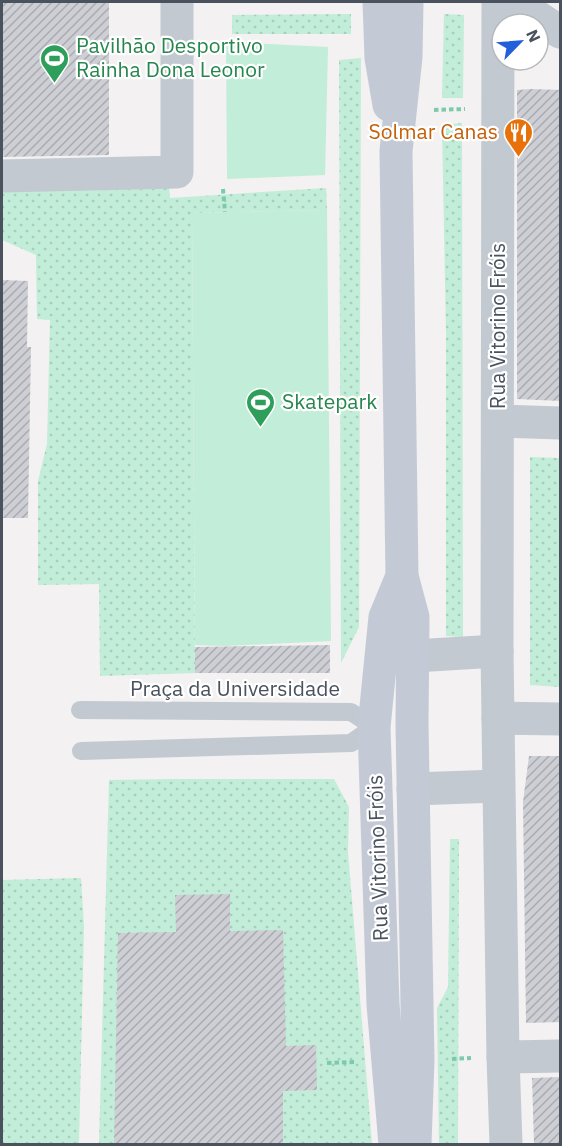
<svg xmlns="http://www.w3.org/2000/svg" width="562" height="1146" viewBox="0 0 562 1146" font-family="'IBM Plex Sans',sans-serif">
  <defs>
    <pattern id="grass-dots" width="8" height="8" patternUnits="userSpaceOnUse" patternTransform="scale(1.5)"><rect width="8" height="8" fill="#c2edd8"/><path d="M2 2h.1M6 6h.1" fill="none" stroke="#a8cdbc" stroke-width="1.8" stroke-linecap="round"/></pattern>
    <pattern id="building-hatch" width="6" height="6" patternUnits="userSpaceOnUse" patternTransform="scale(1.5)"><rect width="6" height="6" fill="#cecfd5"/><path d="M-1 1l2-2M0 6l6-6M5 7l2-2" fill="none" stroke="#a9abb0"/></pattern>
  </defs>
  <rect width="100%" height="100%" fill="#f3f1f1"/>
  <g fill="url(#grass-dots)">
    <polygon points="351,14 351,34 232,34 232,15"/>
    <polygon points="444,14 464,15 463,98 442,98"/>
    <polygon points="361,58 359,627 341,663 339,60"/>
    <polygon points="462,123 463,637 446,636 446,333 442,125"/>
    <polygon points="169,186 170,198 326,188 327,210 192,213 195,673 100,676 99,584 38,585 38,481 47,444 50,320 37,319 36,255 2,240 2,189"/>
    <polygon points="530,457 560,458 560,687 530,685"/>
    <polygon points="173,779 334,779 349,807 348,852 372,1144 99,1144 109,780"/>
    <polygon points="450,839 459,839 458,1144 439,1144 437,1008 448,987"/>
    <polygon points="81,878 84,926 79,1144 2,1144 2,880"/>
  </g>
  <g fill="#c2edd8">
    <polygon points="226,42 328,47 325,175 227,179"/>
    <polygon points="327,210 331,641 226,646 195,645 192,213"/>
  </g>
  <g fill="url(#building-hatch)">
    <polygon points="2,2 109,2 109,155 2,157"/>
    <polygon points="531,89 561,90 561,401 517,399 517,90"/>
    <polygon points="2,280 28,281 27,347 31,347 28,518 2,518"/>
    <polygon points="330,645 330,673 195,673 195,647"/>
    <polygon points="529,756 561,756 561,1022 526,1023 523,802"/>
    <polygon points="230,894 230,931 283,930 286,1046 316,1045 317,1090 283,1091 283,1144 114,1144 118,933 176,932 175,895"/>
    <polygon points="561,1077 561,1144 534,1144 532,1078"/>
  </g>
  <g fill="none" stroke-linecap="round" stroke-linejoin="round">
    <g stroke="#7ccaac" stroke-width="4" stroke-dasharray="4.5 3" stroke-linecap="butt">
      <polyline points="434,110 465,109"/>
      <polyline points="223,189 225,212"/>
      <polyline points="452,1059 471,1058"/>
      <polyline points="327,1063 356,1062"/>
    </g>
    <polyline stroke="#c2c9d1" stroke-width="18" points="80,710 351,712 374,727 351,743 81,751"/>
    <g stroke="#c2c9d1" stroke-width="33">
      <polyline points="498,2 497,651 503,1057 506,1144"/>
      <polyline points="515,2 560,32"/>
      <polyline points="2,176 177,172 177,2"/>
      <polyline points="498,421 560,423"/>
      <polyline points="414,656 497,651"/>
      <polyline points="498,718 560,719"/>
      <polyline points="413,789 498,786"/>
      <polyline points="503,1057 560,1056"/>
    </g>
    <g stroke="#c3cad6" stroke-width="33">
      <polyline points="379,2 381,58 389,105"/>
      <polyline points="407,2 406,57 396,151 402,576 413,617 412,724 418,1060 415,1144"/>
      <polyline points="395,1144 383,1004 374,727 385,617 402,576"/>
    </g>
  </g>
  <defs>
    <symbol id="stadium-pin" viewBox="-11 -11 22 30"><path d="M0 17L-7.5 6A9.5 9.5 0 1 1 7.5 6Z" fill="#2e9e5b" stroke="#fff"/><path d="M0-5a6.5 5 0 1 0 0 10a6.5 5 0 1 0 0-10ZM-3.5-1.8h7v3.6h-7Z" fill="#fff"/></symbol>
    <symbol id="restaurant-pin" viewBox="-11 -11 22 30"><path d="M0 17L-7.5 6A9.5 9.5 0 1 1 7.5 6Z" fill="#e8710a" stroke="#fff"/><path d="M-5-6h1v4h1v-4h1v4h1v-4h1v5L-1.5 .5V6h-2V.5L-5-1ZM5-6V6H3V1.5H1.5Q1.5-4 5-6Z" fill="#fff"/></symbol>
  </defs>
  <g fill-rule="evenodd">
    <use href="#stadium-pin" x="38" y="42" width="33" height="45"/>
    <use href="#restaurant-pin" x="502" y="116" width="33" height="45"/>
    <use href="#stadium-pin" x="244" y="386" width="33" height="45"/>
  </g>
  <g text-anchor="middle" stroke-width="4.5" stroke-linejoin="round" paint-order="stroke">
    <g font-size="21" fill="#27864d" stroke="#fff" text-anchor="start">
      <text x="76" y="53">Pavilhão Desportivo<tspan x="76" dy="24">Rainha Dona Leonor</tspan></text>
      <text x="282" y="409">Skatepark</text>
    </g>
    <g font-size="21" fill="#c56008" stroke="#fff" text-anchor="end">
      <text x="498" y="139">Solmar Canas</text>
    </g>
    <g font-size="21" fill="#49525d" stroke="#fff">
      <text transform="translate(498 326) rotate(-90)" y="7">Rua Vitorino Fróis</text>
      <text x="235" y="696">Praça da Universidade</text>
      <text transform="translate(378 858) rotate(-92)" y="7">Rua Vitorino Fróis</text>
    </g>
  </g>
  <rect width="562" height="1146" fill="none" stroke="#49525d" stroke-width="6"/>
  <g transform="translate(520 42) rotate(65)"><circle r="28" fill="#ffffff" stroke="#b6babe" stroke-width="1.5"/>
  <path d="M0-4.5L10 22L0 15L-10 22Z" fill="#235fdb"/>
  <text y="-9" font-size="16" font-weight="bold" text-anchor="middle" fill="#49525d">N</text>
  </g>
</svg>
